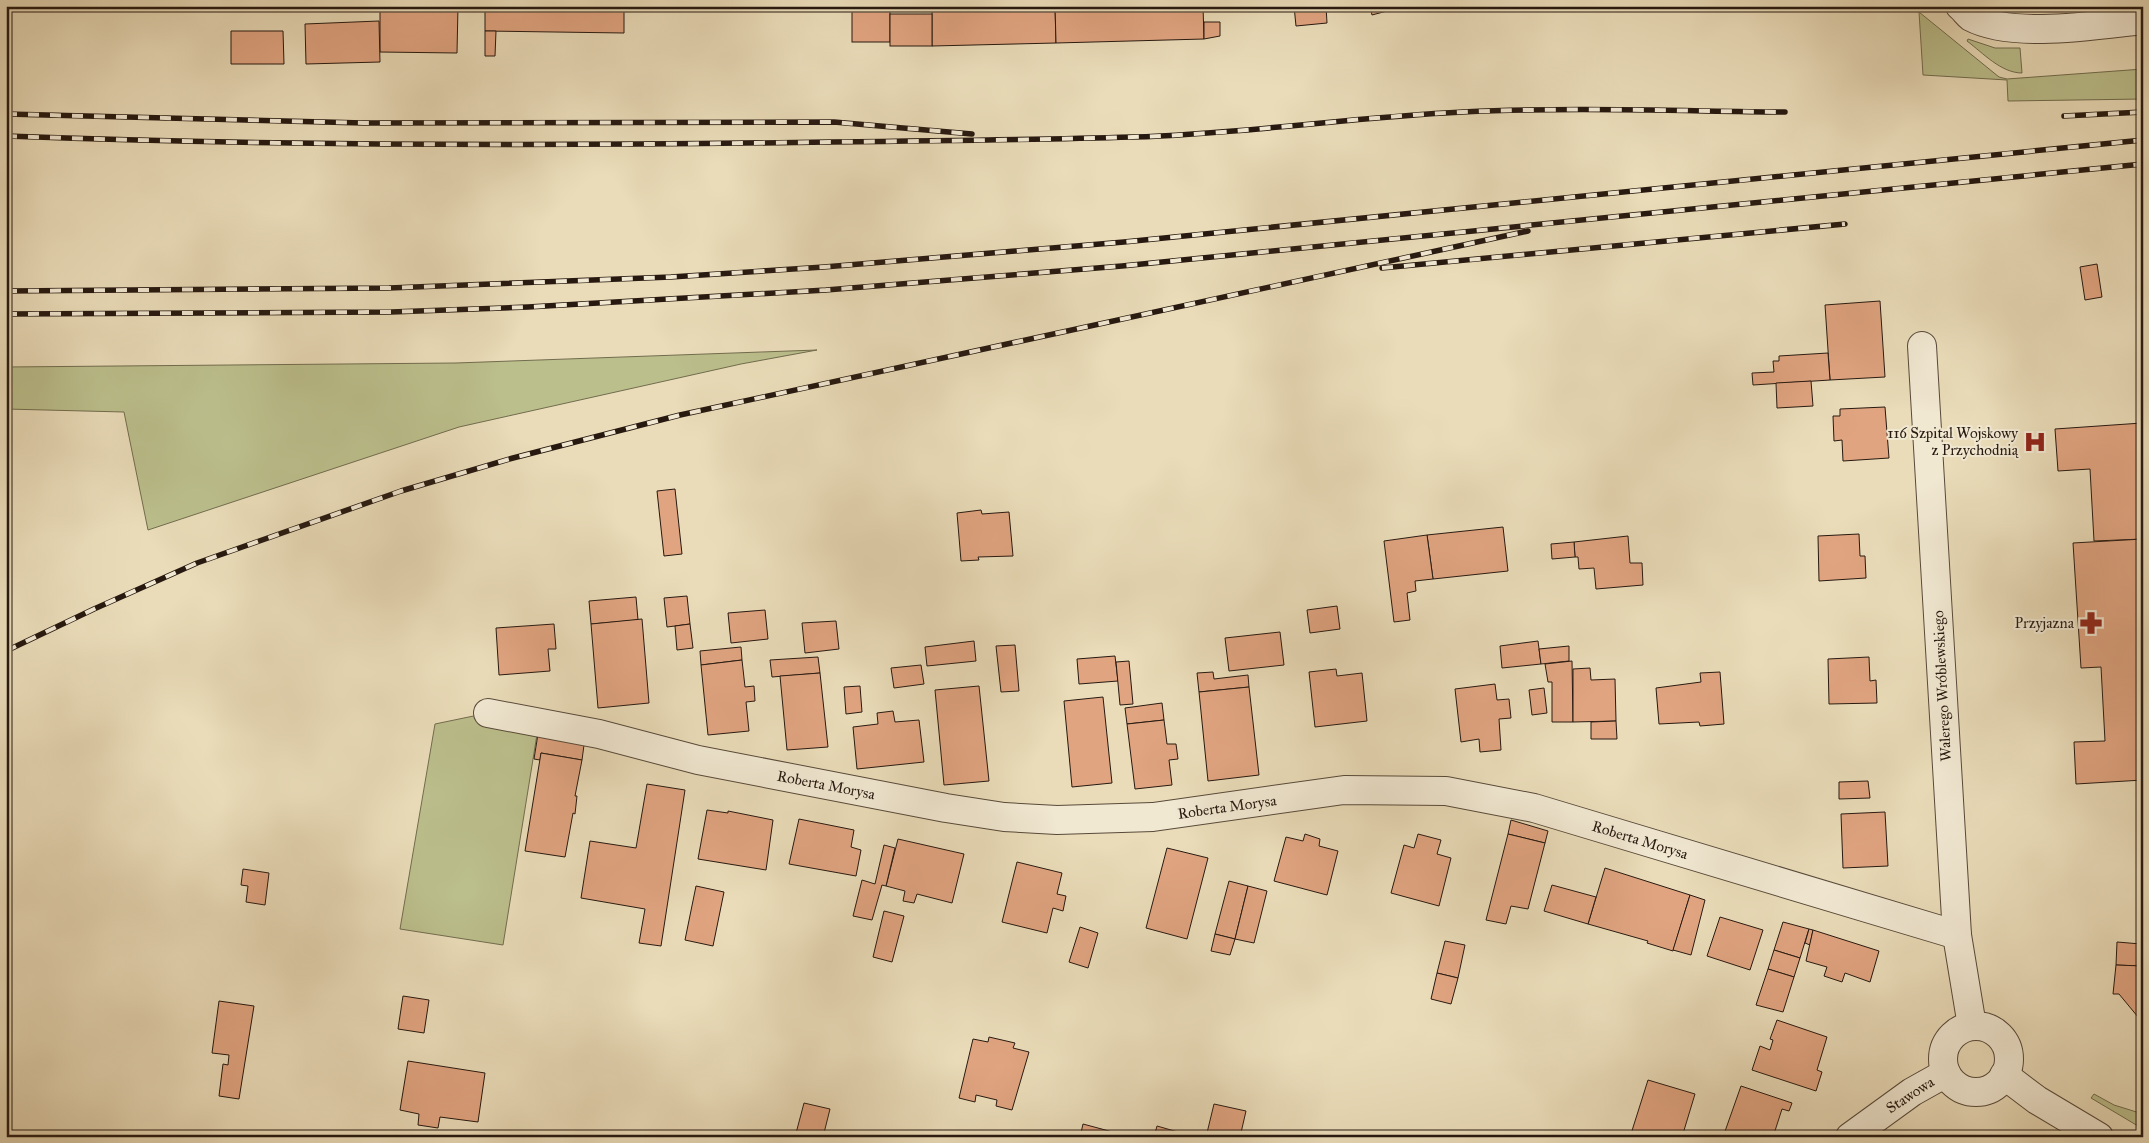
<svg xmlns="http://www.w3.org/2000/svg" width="2149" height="1143" viewBox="0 0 2149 1143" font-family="'IM FELL Great Primer',serif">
  <rect width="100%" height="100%" fill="#eadcb9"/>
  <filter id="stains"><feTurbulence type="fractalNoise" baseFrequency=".004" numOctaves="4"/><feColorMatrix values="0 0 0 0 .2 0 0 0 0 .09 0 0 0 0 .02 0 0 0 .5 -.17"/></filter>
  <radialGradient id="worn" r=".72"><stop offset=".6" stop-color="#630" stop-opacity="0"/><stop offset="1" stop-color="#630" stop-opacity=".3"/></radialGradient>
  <g fill="#bbbf8c" stroke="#716c4e">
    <polygon points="1919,12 1999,77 2007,79 2143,69 2143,99 2008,101 2007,80 1923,75"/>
    <path d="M1968,39L1995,48H2020L2022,73C2001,73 1983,53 1967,41Z"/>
    <polygon points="817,350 741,364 459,427 148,530 124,412 6,409 6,367 456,363"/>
    <polygon points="488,713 539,722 503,945 400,929 435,724"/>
    <polygon points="2094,1094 2114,1105 2143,1114 2143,1129 2091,1098"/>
  </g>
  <g fill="#e0a480" stroke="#271910">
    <polygon points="380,6 458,6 457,53 380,52"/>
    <polygon points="485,6 624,6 624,33 485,31"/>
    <rect x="852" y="6" width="38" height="36"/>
    <polygon points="932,6 1055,6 1056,43 932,46"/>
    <polygon points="1055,6 1203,6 1204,39 1056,43"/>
    <polygon points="1294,6 1326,6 1327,23 1296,26"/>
    <polygon points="1370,6 1402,6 1402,7 1372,15"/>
    <rect x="890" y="14" width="42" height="32"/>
    <polygon points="379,21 380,62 306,64 305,24"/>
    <polygon points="1204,22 1220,22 1220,36 1204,39"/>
    <polygon points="231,31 283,31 284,64 231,64"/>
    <polygon points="485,31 496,31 495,56 485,56"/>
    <polygon points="2097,264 2102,297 2085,300 2080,267"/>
    <polygon points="1880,301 1885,377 1830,380 1825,305"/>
    <polygon points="1828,353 1830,380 1753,385 1752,373 1774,372 1773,361 1779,361 1779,356"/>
    <polygon points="1811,381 1813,406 1777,408 1776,383"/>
    <polygon points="1885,407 1889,458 1843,461 1842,440 1834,441 1833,416 1840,416 1840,409"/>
    <polygon points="2142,423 2143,539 2094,541 2090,469 2058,471 2055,429"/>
    <polygon points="675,489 682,554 664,556 657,491"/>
    <polygon points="981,510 982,514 1009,512 1013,556 978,557 979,560 961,561 957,513"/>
    <polygon points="1503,527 1508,571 1433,579 1427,535"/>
    <polygon points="1859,534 1860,556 1865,556 1866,578 1819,581 1818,536"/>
    <polygon points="1427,535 1433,579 1415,581 1416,591 1407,593 1410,620 1394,622 1384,541"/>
    <polygon points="1628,536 1630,563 1642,563 1643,585 1596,589 1594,568 1579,569 1578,557 1575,557 1574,542"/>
    <polygon points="2143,539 2143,780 2076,784 2074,742 2105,741 2101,667 2081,668 2073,543"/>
    <polygon points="1574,542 1575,557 1552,559 1551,544"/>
    <polygon points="687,596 690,624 667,627 664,598"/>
    <polygon points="636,597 638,620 591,624 589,601"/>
    <polygon points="1337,606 1340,629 1310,633 1307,610"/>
    <polygon points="765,610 768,639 731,643 728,613"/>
    <polygon points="642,619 649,703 598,708 591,624"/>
    <polygon points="836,621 839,649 805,653 802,623"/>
    <polygon points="554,624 556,649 548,649 550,671 499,675 496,628"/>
    <polygon points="690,624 693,648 677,650 675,626"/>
    <polygon points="1280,632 1284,665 1229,671 1225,638"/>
    <polygon points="974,641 976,661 927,666 925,647"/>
    <polygon points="1538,641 1541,664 1502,668 1500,646"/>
    <polygon points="1015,645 1019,691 1001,692 996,646"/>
    <polygon points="1569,646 1569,661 1541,664 1539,649"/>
    <polygon points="741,647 742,660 701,665 700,651"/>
    <polygon points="1115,656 1118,681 1079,684 1077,659"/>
    <polygon points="818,657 820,673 772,677 770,660"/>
    <polygon points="1869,657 1870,681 1876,680 1877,703 1829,704 1828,659"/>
    <polygon points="742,660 745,687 754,686 755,701 746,702 749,731 708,735 701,665"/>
    <polygon points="1129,661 1133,704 1120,705 1116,662"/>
    <polygon points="1572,661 1573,722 1552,722 1552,682 1548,682 1545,664"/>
    <polygon points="921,665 924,684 894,688 891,668"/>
    <polygon points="1590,668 1591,680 1615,679 1616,721 1573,722 1573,669"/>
    <polygon points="1336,669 1337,676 1362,673 1367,721 1315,727 1309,672"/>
    <polygon points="1213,672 1214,679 1248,675 1249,687 1199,692 1197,673"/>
    <polygon points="1720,672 1724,724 1700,726 1699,722 1659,724 1656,688 1701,682 1700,673"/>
    <polygon points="820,673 828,747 787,750 780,676"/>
    <polygon points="1495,684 1497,700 1509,699 1511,718 1499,719 1501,750 1480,752 1479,739 1461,742 1455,689"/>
    <polygon points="860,686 862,712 846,714 844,687"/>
    <polygon points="979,686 989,781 944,785 935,690"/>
    <polygon points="1249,687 1259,775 1208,781 1199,692"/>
    <polygon points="1544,688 1547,713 1532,715 1529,690"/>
    <polygon points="1103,697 1112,783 1072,787 1064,701"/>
    <polygon points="1162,703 1164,720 1127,724 1125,708"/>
    <polygon points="893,711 895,722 919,720 924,762 857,769 853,727 878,724 877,713"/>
    <polygon points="1164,720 1167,744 1176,744 1178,759 1169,760 1172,785 1135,789 1127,724"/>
    <polygon points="1616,721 1617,739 1591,739 1591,722"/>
    <polygon points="538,734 584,745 582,760 541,753 540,760 534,759"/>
    <polygon points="541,753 582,760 575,796 577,796 575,814 573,813 565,857 525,851"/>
    <polygon points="1868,781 1870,798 1839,799 1839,782"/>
    <polygon points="647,784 685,790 661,946 639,943 645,909 581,898 590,841 636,848"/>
    <polygon points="707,810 728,813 728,811 773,820 766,870 698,859"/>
    <polygon points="1885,812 1888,866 1843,868 1841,814"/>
    <polygon points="799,819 854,830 851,847 861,850 856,876 789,864"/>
    <polygon points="1511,820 1548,831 1545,843 1508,834"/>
    <polygon points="1305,834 1320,839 1319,846 1338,851 1327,895 1274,881 1286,837 1303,841"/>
    <polygon points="1418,834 1441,840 1437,854 1451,858 1439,906 1391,893 1404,845 1414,848"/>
    <polygon points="1508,834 1545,843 1528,909 1511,906 1506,924 1486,920"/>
    <polygon points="898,839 964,854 952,903 917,894 914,903 903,901 905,891 886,886"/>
    <polygon points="884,845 895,848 886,886 882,885 872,920 853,916 862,880 875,884"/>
    <polygon points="1167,848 1208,858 1187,939 1146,928"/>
    <polygon points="1017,862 1062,873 1057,894 1066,896 1063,911 1053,908 1047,933 1002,922"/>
    <polygon points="1605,868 1690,895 1673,951 1647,943 1648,941 1588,924"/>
    <polygon points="243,869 269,873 265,905 246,902 248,886 241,885"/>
    <polygon points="1229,881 1248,886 1235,939 1215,934"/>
    <polygon points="1552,885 1596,897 1588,924 1544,911"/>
    <polygon points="696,886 724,892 713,946 685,940"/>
    <polygon points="1248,886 1267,891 1254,943 1235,939"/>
    <polygon points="1690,895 1705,900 1691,955 1673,950"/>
    <polygon points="884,911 904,916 892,962 873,957"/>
    <polygon points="1720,917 1763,930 1750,970 1707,956"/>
    <polygon points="1783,922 1809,929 1800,958 1774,950"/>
    <polygon points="1080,927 1098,933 1088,968 1069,962"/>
    <polygon points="1809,929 1813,930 1810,945 1805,943"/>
    <polygon points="1813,930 1879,951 1870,982 1845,973 1842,982 1824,976 1827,967 1806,961"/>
    <polygon points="1215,934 1235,939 1230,955 1211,951"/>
    <polygon points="1445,941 1465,945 1458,978 1437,973"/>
    <polygon points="2117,942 2141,944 2140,966 2116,965"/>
    <polygon points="1774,950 1800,958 1794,977 1768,969"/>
    <polygon points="2116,965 2143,966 2143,1023 2119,994 2113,994"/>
    <polygon points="1768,969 1794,977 1783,1012 1756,1005"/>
    <polygon points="1437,973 1458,978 1451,1004 1431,999"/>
    <polygon points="403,996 429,1000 424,1033 398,1029"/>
    <polygon points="219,1001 254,1006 239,1099 219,1096 223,1064 228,1065 229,1055 212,1053"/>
    <polygon points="1777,1020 1827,1037 1817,1070 1822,1072 1816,1091 1752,1070 1760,1046 1770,1050 1773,1040 1770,1039"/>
    <polygon points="989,1037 1015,1043 1013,1048 1029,1052 1012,1110 996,1106 997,1100 976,1095 975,1102 959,1098 973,1039 988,1042"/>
    <polygon points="408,1061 485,1073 478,1122 440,1117 438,1128 418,1125 419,1114 400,1110"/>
    <polygon points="1648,1080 1695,1094 1682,1137 1630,1137"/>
    <polygon points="1741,1086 1792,1103 1789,1111 1782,1109 1773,1137 1723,1137"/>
    <polygon points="804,1103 830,1109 823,1137 795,1137"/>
    <polygon points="1214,1104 1246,1111 1240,1137 1206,1137"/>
    <polygon points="1083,1124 1124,1135 1123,1137 1080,1137"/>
    <polygon points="1157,1126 1178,1132 1177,1137 1154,1137"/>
  </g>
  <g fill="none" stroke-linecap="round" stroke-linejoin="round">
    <defs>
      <g id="minor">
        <path d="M1960,6C1964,9 1967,14 1971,17C2013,39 2096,25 2143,20"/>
        <polyline points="1922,346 1957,935 1972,1026"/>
        <polyline points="488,713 599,734 698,760 946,808 1004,817 1057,820 1153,817 1344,790 1446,791 1534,808 1957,935"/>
        <circle cx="1976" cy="1059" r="33"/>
        <polyline points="2004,1075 2037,1100 2099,1137"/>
        <polyline points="1850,1137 1912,1092 1946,1073"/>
      </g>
    </defs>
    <use href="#minor" stroke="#584a3a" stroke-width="30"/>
    <use href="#minor" stroke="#f1e8d2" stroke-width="28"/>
    <defs>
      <g id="rail">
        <polyline points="6,114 364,123 834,122 972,134"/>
        <polyline points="2064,116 2143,112"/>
        <path d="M6,136C280,146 555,146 829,142C930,141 1032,140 1133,137C1244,134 1353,117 1463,112C1570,107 1678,111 1785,112"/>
        <polyline points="1382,268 1845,224"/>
        <polyline points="6,291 389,288 671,277 824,267 1124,242 2143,140"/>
        <polyline points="6,314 391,312 528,307 826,290 1122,266 2143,164"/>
        <polyline points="6,651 94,609 197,563 401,491 513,458 680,415 1528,231"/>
      </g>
    </defs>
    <use href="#rail" stroke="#271910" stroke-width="5.5"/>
    <use href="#rail" stroke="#f1e8d2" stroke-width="4" stroke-dasharray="11" stroke-linecap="butt"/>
  </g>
  <defs>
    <symbol id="hospital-bare" viewBox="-9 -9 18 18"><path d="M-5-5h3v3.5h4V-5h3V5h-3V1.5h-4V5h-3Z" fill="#8f2418" stroke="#f1e8d2" stroke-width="2.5" paint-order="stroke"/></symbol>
    <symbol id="pharmacy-bare" viewBox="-9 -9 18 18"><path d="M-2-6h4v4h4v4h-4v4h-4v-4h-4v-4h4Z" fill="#8f2418" stroke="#f1e8d2" stroke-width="2.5" paint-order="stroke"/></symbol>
  </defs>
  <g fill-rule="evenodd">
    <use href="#hospital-bare" x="2019" y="426" width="32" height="32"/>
    <use href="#pharmacy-bare" x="2075" y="607" width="32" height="32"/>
  </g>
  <g text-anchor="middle" stroke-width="4" stroke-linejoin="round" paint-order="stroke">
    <g font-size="15" fill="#271910" stroke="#f1e8d2" text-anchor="end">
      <text x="2018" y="438">116 Szpital Wojskowy<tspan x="2018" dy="17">z Przychodnią</tspan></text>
      <text x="2074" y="628">Przyjazna</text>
    </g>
    <g font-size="15" fill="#271910" stroke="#f1e8d2">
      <text transform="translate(1942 686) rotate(-93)" y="5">Walerego Wróblewskiego</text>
      <text transform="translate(826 785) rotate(11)" y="5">Roberta Morysa</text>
      <text transform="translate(1227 807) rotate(-8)" y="5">Roberta Morysa</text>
      <text transform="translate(1640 840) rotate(17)" y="5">Roberta Morysa</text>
      <text transform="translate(1910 1095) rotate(-33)" y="5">Stawowa</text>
    </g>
  </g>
  <rect width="2149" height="1143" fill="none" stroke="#eadcb9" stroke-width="25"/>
  <rect x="8" y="8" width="2134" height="1128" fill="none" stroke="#271910" stroke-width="2.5"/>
  <rect x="12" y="12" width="2124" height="1118" fill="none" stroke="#271910"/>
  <rect width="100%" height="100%" filter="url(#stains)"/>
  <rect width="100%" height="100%" fill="url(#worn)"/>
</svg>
